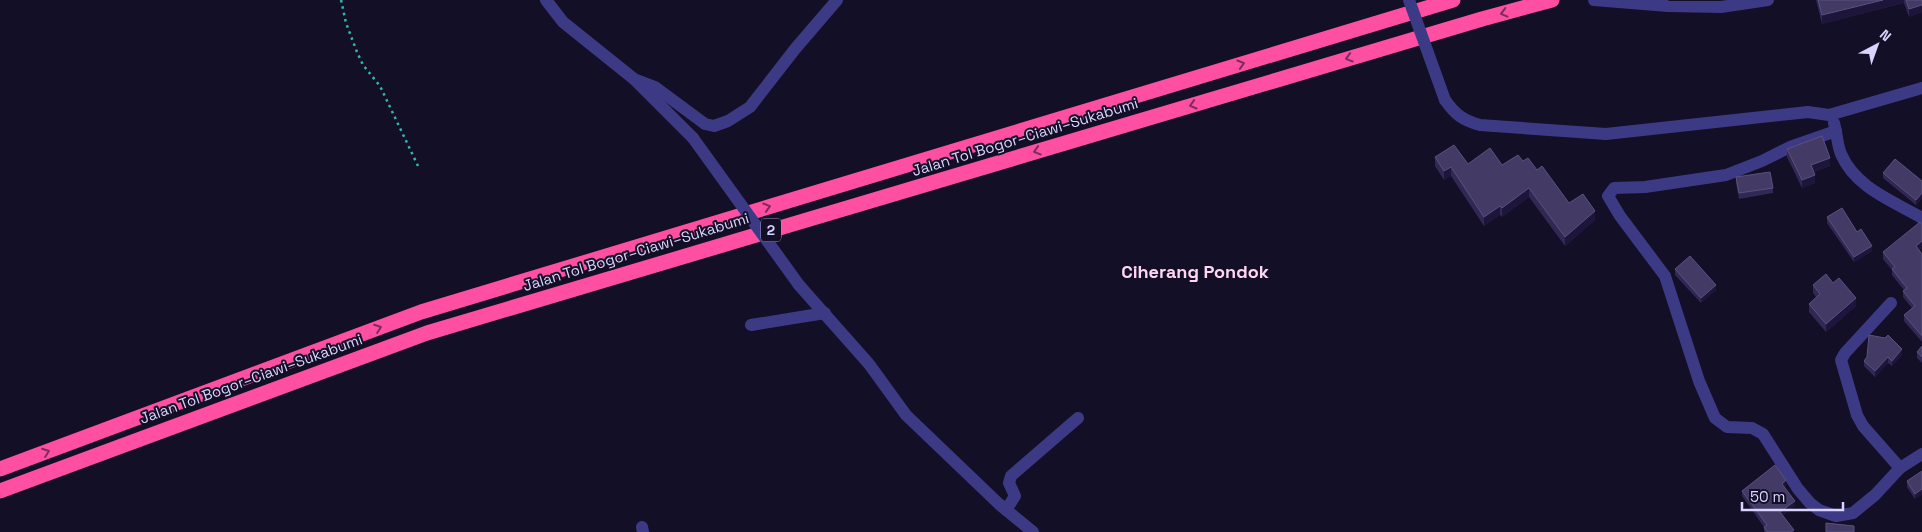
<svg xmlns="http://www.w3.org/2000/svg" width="1922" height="532" viewBox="0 0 1922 532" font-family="'Space Grotesk',sans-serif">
  <rect width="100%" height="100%" fill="#130f26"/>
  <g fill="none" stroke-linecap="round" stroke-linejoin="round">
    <polyline stroke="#2fb8b0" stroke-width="2.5" stroke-dasharray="2.5 4" stroke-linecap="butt" points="341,0 346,23 357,52 363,65 380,86 418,166"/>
    <g stroke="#3d3a85" stroke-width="12">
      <polyline points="546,0 563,22 634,79 693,138"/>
      <polyline points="1594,0 1668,6 1721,7 1768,0"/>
      <polyline points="634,79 655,87 705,124 714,126 728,121 750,107 795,49 837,0"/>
      <path d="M1445,100C1455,114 1462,120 1480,125L1606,134L1808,112L1829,115L1922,88"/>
      <path d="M1834,123C1837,133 1837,144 1841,154C1856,188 1891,200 1922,218"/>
      <polyline points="1836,131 1790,147 1762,161 1726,175 1645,187 1614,188 1608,196 1620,216 1665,276 1699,381 1715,418 1727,427 1752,428 1763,434 1798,489 1810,503 1819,510 1836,516 1853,513 1875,495 1900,468 1922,454"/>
      <polyline points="799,285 869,364 906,415 999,504 1033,532"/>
      <polyline points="1891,303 1845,353 1841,360 1857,415 1863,426 1900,468"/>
      <polyline points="751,325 825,313"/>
      <polyline points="1006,510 1015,496 1009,483 1011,476 1078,418"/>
      <polyline points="642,527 643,532"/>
    </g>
    <g stroke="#ff4fa3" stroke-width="15">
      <polyline points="0,469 421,312 1453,0"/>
      <polyline points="0,491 427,333 1482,19 1552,0"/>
    </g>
    <g stroke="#3d3a85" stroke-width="12">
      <polyline points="1409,0 1445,100"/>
      <polyline points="693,138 799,285"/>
    </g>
  </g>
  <g fill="#312854">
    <polygon points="1816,0 1922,0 1909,17 1904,3 1822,24"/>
    <polygon points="1787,149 1830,166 1814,172 1815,183 1802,188 1787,157"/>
    <polygon points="1435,157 1468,164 1502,165 1523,161 1537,170 1569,203 1595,220 1565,246 1529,197 1502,217 1500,215 1484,226 1451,176 1444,180 1435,166"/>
    <polygon points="1883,173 1922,181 1922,198 1916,205 1883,178"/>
    <polygon points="1736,177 1773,188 1773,193 1739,199 1736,183"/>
    <polygon points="1827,217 1857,232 1872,251 1854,262 1827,223"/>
    <polygon points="1922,224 1922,248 1919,250 1922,254 1922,342 1904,321 1904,315 1912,308 1903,297 1903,291 1904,290 1892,275 1892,270 1883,259 1883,252"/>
    <polygon points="1675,269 1716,290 1701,303 1675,275"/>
    <polygon points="1833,283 1856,306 1826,332 1809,312 1809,304 1816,297 1813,293 1813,285"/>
    <polygon points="1922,346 1922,363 1917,358 1917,352"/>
    <polygon points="1902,355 1892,366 1888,363 1875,377 1864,366 1864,361"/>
    <polygon points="1922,471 1915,499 1907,487 1907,481"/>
    <polygon points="1786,486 1784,487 1795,506 1782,515 1794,532 1764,532 1764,527 1742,496 1742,491"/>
  </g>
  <g fill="#1d163a">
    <polygon points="1883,0 1904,0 1904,3 1822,24 1822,15"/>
    <polygon points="1922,5 1922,13 1909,17 1909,9"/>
    <polygon points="1830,158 1830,166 1811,173 1811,165"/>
    <polygon points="1451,167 1451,176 1444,180 1444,171"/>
    <polygon points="1815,175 1815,183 1802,188 1802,180"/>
    <polygon points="1529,188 1529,197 1502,217 1502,208"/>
    <polygon points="1922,193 1922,198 1916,205 1916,200"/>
    <polygon points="1500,206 1500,215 1484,226 1484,217"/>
    <polygon points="1595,211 1595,220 1565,246 1565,237"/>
    <polygon points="1922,241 1922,248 1916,252 1916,246"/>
    <polygon points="1872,246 1872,251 1854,262 1854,257"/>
    <polygon points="1716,285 1716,290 1701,303 1701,298"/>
    <polygon points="1856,298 1856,306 1826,332 1826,324"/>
    <polygon points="1902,349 1902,355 1892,366 1892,361"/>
    <polygon points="1888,357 1888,363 1875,377 1875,371"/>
    <polygon points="1786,480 1786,486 1782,489 1782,484"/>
    <polygon points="1922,489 1922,495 1915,499 1915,494"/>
    <polygon points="1795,501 1795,506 1780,518 1780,512"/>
  </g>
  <g fill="#433a66" stroke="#5a527e">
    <polygon points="1818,0 1883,0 1822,15"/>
    <polygon points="1906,0 1922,0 1922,5 1909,9"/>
    <polygon points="1822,136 1830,158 1811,165 1815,175 1802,180 1787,149"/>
    <polygon points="1454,145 1468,164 1490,148 1502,165 1518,155 1523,161 1528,158 1537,170 1542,166 1569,203 1583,194 1595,211 1565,237 1529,188 1502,208 1500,206 1484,217 1451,167 1444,171 1435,157"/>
    <polygon points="1895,159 1922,181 1922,193 1916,200 1883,173"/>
    <polygon points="1770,172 1773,188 1739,193 1736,177"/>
    <polygon points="1842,208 1857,232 1861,229 1872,246 1854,257 1827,217"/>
    <polygon points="1920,222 1922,224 1922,241 1916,246 1922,254 1922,336 1904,315 1915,306 1903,291 1907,288 1892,269 1895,267 1883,252"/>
    <polygon points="1690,256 1716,285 1701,298 1675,269"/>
    <polygon points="1826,274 1833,283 1839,278 1856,298 1826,324 1809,304 1820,294 1813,285"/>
    <polygon points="1869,335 1885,338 1888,335 1902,349 1892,361 1888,357 1875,371 1864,361 1867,357"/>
    <polygon points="1922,346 1922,357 1917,352"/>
    <polygon points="1775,465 1786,480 1782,484 1795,501 1780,512 1794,530 1791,532 1767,532 1764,527 1767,525 1742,491"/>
    <polygon points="1922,471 1922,489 1915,494 1907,481"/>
    <polygon points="1826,523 1854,526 1854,532 1826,532"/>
  </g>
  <defs><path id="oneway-chevron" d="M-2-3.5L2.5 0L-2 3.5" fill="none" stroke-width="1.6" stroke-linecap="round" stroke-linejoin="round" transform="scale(1.25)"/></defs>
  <g stroke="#7d2c5e">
    <use href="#oneway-chevron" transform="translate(1504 13) rotate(165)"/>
    <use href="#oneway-chevron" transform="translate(1349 58) rotate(163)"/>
    <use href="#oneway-chevron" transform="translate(1241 64) rotate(-17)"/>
    <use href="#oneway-chevron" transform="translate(1193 105) rotate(163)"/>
    <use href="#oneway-chevron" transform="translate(1037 151) rotate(163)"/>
    <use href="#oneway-chevron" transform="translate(767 207) rotate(-17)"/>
    <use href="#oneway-chevron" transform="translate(378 328) rotate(-20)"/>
    <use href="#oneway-chevron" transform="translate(46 452) rotate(-20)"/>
  </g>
  <g text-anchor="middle" stroke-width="4" stroke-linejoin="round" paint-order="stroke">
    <rect fill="#130f26" stroke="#9e99be" stroke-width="1" x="761" y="218.5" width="20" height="23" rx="4"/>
    <g font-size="14" font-weight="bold" fill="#d9d4ff">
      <text x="771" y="235">2</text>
    </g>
    <g font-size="15" fill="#d9d4ff" stroke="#130f26">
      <text transform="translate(1025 137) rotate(-17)" y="5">Jalan Tol Bogor–Ciawi–Sukabumi</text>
      <text transform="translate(636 252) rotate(-17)" y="5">Jalan Tol Bogor–Ciawi–Sukabumi</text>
      <text transform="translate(251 379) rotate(-20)" y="5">Jalan Tol Bogor–Ciawi–Sukabumi</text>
    </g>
    <g font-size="18" font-weight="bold" fill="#ffd6f0" stroke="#130f26">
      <text x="1195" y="278">Ciherang Pondok</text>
    </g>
  </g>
  <g transform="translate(1877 45) rotate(41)" stroke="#130f26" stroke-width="4" paint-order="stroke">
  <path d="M0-4L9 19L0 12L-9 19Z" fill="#d9d4ff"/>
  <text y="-8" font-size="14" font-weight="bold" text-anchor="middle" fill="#d9d4ff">N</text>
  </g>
  <path d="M1742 502v8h101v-8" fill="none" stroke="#d9d4ff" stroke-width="2.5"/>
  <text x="1750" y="502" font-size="15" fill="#d9d4ff" stroke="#130f26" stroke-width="4" paint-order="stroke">50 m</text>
</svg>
